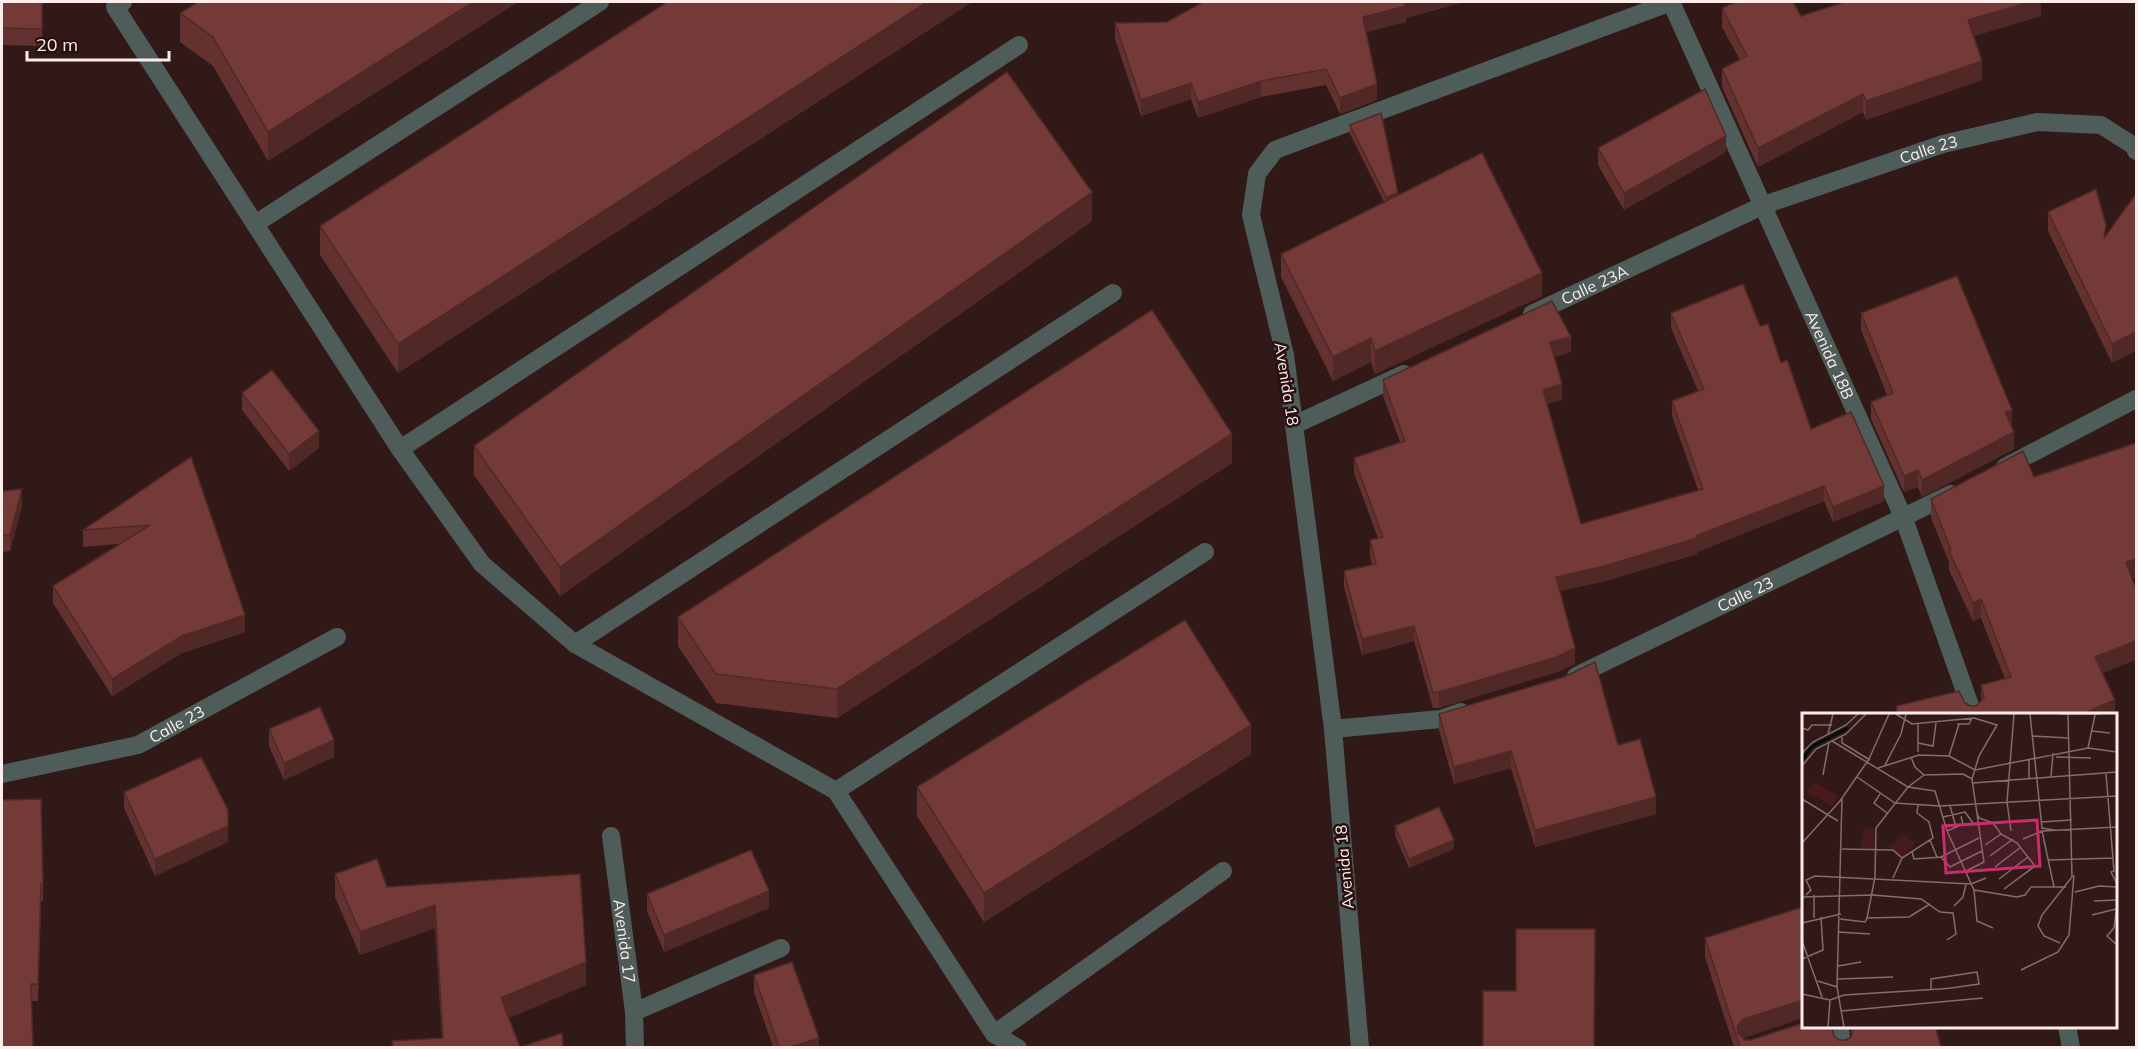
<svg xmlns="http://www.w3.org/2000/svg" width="2138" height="1049" viewBox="0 0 2138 1049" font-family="Mulish,sans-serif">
  <rect width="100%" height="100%" fill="#311918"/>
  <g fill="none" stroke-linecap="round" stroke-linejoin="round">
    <g stroke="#4f5d5a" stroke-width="18">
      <polyline points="123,2 115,7 400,449 482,564 575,644 836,791 994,1034 1018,1048"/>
      <path id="s1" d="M1671,2L1904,519L1973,714"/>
      <polyline points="255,224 600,2"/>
      <path id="s2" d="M1532,314L1764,205L1943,144L2037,122L2101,125L2134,146L2136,151"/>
      <polyline points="1294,425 1404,374"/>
      <polyline points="400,449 1019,45"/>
      <polyline points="2005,467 2136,399"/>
      <polyline points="575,644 1113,293"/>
      <path id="s3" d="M1576,676L1951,494"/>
      <polyline points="1333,729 1441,719 1461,712"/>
      <path id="s4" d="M2,774L138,745L337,637"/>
      <polyline points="836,791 1205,552"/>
      <path id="s5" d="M611,836L634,1012L635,1048"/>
      <polyline points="634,1012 781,948"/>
      <polyline points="1839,1026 1843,1048"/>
      <polyline points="2067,1026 2071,1048"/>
      <polyline points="994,1034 1223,871"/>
      <polyline points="1360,1048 1333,729 1294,425 1285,355 1251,215 1257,174 1275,150 1671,2"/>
    </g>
  </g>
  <g fill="#633230">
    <polygon points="2,2 43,2 42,46 2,45"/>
    <polygon points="198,2 518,2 268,161 213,66 180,42 180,13"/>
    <polygon points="667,2 972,2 398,373 320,255 320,226"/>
    <polygon points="1203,2 1464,2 1406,18 1406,22 1366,32 1377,100 1340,114 1326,85 1261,97 1198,118 1191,99 1141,116 1115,39 1115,23 1167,22"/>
    <polygon points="2041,2 2041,16 1973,36 1982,80 1866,120 1863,112 1758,167 1722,87 1722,69 1740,60 1722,27 1722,8 1801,16"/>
    <polygon points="1350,125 1398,195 1542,296 1375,374 1371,362 1333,381 1281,277 1281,254 1384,202 1350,134"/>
    <polygon points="1598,148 1726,152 1624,210 1598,165"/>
    <polygon points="2136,194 2112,363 2048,231 2048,212 2106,235"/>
    <polygon points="1092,221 560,596 474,475 474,446"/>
    <polygon points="1671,313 1760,326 1781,363 1811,429 1884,501 1833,522 1824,501 1697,552 1697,554 1605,581 1560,591 1575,664 1557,672 1439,708 1433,708 1414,641 1362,655 1344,587 1344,571 1372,565 1370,556 1370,540 1378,538 1354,473 1354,458 1400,442 1383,396 1383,380 1571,352 1554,357 1562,400 1547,404 1581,524 1698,490 1672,416 1672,401 1698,391 1671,328"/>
    <polygon points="1861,313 2012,426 2014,449 1922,497 1918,487 1904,492 1871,419 1871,402 1887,395 1861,330"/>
    <polygon points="242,393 319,448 289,471 242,410"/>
    <polygon points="191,457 245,632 182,653 112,696 53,603 53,586 119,544 83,547 83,530"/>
    <polygon points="1232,463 837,718 716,703 678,646 678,617"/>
    <polygon points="2034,477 2132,579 2103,673 2115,714 1896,714 1896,706 1965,703 1970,706 1976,706 1981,701 1981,685 2005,679 1981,618 1973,621 1949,570 1949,562 1931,518 1931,499"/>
    <polygon points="2,491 22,506 10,551 2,552"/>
    <polygon points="1439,714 1618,745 1656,814 1535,847 1511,768 1454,784 1439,730"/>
    <polygon points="269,729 334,757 284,780 269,746"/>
    <polygon points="1251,754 984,922 917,816 917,787"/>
    <polygon points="124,792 228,842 155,876 124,808"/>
    <polygon points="2,800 43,884 43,901 41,901 38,1001 32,1001"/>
    <polygon points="1395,826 1454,849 1409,868 1395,835"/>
    <polygon points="335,874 387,887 586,985 509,1018 442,1038 435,928 360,955 335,897"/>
    <polygon points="647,894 769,908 664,952 647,911"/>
    <polygon points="1705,938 1744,1038 1743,1038 1745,1040 1834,1036 1839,1040 1846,1040 1851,1037 1851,1035 1850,1026 1935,1026 1941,1047 1734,1047 1705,957"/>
    <polygon points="754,975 819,1047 773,1047 754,992"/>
  </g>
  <g fill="#502927">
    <polygon points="473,2 518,2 268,161 268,132"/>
    <polygon points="927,2 972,2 398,373 398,344"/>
    <polygon points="1405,2 1464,2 1406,18 1406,22 1363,33 1363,17"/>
    <polygon points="2030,2 2041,2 2041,16 1968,38 1968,20"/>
    <polygon points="1982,61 1982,80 1866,120 1866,101"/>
    <polygon points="1261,81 1261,97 1198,118 1198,102"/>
    <polygon points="1191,83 1191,99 1141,116 1141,100"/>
    <polygon points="1377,84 1377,100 1340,114 1340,98"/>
    <polygon points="1863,94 1863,112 1758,167 1758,148"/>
    <polygon points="1726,136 1726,152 1624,210 1624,193"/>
    <polygon points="1092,192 1092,221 560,596 560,567"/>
    <polygon points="1398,193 1398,201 1386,206 1386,197"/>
    <polygon points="1542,273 1542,296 1375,374 1375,351"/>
    <polygon points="2136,332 2136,351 2112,363 2112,344"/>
    <polygon points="1571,337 1571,352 1550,358 1550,342"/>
    <polygon points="1371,338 1371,362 1333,381 1333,357"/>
    <polygon points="1562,384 1562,400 1543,405 1543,390"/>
    <polygon points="2012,410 2012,426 2005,429 2005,412"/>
    <polygon points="319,431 319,448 289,471 289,454"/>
    <polygon points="2014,432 2014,449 1922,497 1922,480"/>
    <polygon points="1232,434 1232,463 837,718 837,689"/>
    <polygon points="1918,470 1918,487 1904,492 1904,476"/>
    <polygon points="1824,486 1824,501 1697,552 1697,554 1605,581 1556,592 1556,577 1696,536"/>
    <polygon points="1884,486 1884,501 1833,522 1833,507"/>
    <polygon points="22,489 22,506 10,551 10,535"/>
    <polygon points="2136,559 2136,578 2126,581 2126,562"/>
    <polygon points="1981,599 1981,618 1973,621 1973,603"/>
    <polygon points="245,615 245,632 182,653 112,696 112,679 182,636"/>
    <polygon points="1414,626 1414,641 1362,655 1362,639"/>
    <polygon points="2136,641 2136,660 2095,676 2095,657"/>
    <polygon points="1575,648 1575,664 1557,672 1439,708 1439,692"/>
    <polygon points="2115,700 2115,714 2082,714"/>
    <polygon points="1251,725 1251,754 984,922 984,893"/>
    <polygon points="334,740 334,757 284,780 284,763"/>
    <polygon points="1511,751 1511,768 1454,784 1454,767"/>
    <polygon points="1656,797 1656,814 1535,847 1535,830"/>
    <polygon points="228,826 228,842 155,876 155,859"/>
    <polygon points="1454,840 1454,849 1409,868 1409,859"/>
    <polygon points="41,884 41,901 38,1001 38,984"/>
    <polygon points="769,891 769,908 664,952 664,935"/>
    <polygon points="435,905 435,928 360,955 360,932"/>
    <polygon points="586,962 586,985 501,1021 501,998"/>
    <polygon points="1803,1000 1803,1018 1744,1038 1739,1043 1737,1026 1744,1019"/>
    <polygon points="819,1038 819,1047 790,1047"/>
  </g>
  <g fill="#733a38" stroke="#502927" stroke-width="1.5">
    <polygon points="2,2 42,2 42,29 2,28"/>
    <polygon points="198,2 473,2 268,132 213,37 180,13"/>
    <polygon points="667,2 927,2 398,344 320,226"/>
    <polygon points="1203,2 1408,2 1405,2 1406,6 1363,17 1377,84 1340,98 1326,69 1261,81 1198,102 1191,83 1141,100 1115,23 1167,22"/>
    <polygon points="1736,2 1793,2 1801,16 1845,2 2030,2 1968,20 1982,61 1866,101 1863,94 1758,148 1722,69 1747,56 1722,8"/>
    <polygon points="1007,72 1092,192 560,567 474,446"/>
    <polygon points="1705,89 1726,136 1624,193 1598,148"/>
    <polygon points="1381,113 1398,193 1386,197 1350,125"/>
    <polygon points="1482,153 1542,273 1375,351 1371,338 1333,357 1281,254"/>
    <polygon points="2096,189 2106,225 2104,238 2136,194 2136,332 2112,344 2048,212"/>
    <polygon points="1957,276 2012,410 2005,412 2014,432 1922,480 1918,470 1904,476 1871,402 1893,393 1861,313"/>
    <polygon points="1743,284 1760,326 1768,324 1781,363 1787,360 1811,429 1851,412 1884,486 1833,507 1824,486 1696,536 1697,538 1605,566 1556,577 1575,648 1557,657 1439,692 1433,693 1414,626 1362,639 1344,571 1376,564 1370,540 1383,537 1354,458 1405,441 1383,380 1552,301 1571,337 1550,342 1562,384 1543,390 1581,524 1703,489 1672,401 1704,389 1671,313"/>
    <polygon points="1152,310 1232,434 837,689 716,674 678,617"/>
    <polygon points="272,370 319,431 289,454 242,393"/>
    <polygon points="2136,443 2136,559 2126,562 2136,589 2136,641 2095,657 2115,700 2082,714 1898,714 1896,706 1959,691 1965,703 1970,706 1976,706 1984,698 1981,685 2011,677 1981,599 1973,603 1949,551 1951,550 1931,499 2023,451 2034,477"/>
    <polygon points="191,457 245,615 182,636 112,679 53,586 150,525 83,530"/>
    <polygon points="22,489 10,535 2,535 2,491"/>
    <polygon points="1185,620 1251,725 984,893 917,787"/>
    <polygon points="1595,662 1618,745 1640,739 1656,797 1535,830 1511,751 1454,767 1439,714 1564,677"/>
    <polygon points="320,707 334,740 284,763 269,729"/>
    <polygon points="201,757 228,810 228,826 155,859 124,792"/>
    <polygon points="41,799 43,884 41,884 38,984 31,984 33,1047 2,1047 2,800"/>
    <polygon points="1439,807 1454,840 1409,859 1395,826"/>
    <polygon points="751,850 769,891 664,935 647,894"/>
    <polygon points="377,859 387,887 580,874 586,962 501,998 520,1047 393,1047 392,1041 443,1038 435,905 360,932 335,874"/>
    <polygon points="1803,907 1803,1000 1744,1019 1737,1026 1738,1033 1745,1040 1751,1040 1803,1023 1803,1026 1832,1026 1834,1036 1839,1040 1846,1040 1851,1037 1854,1026 1935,1026 1941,1047 1740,1047 1705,938"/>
    <polygon points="1516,929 1595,929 1594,1047 1483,1047 1483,991 1516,991"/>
    <polygon points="792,962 819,1038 790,1047 779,1047 754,975"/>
    <polygon points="562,1033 563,1047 521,1047"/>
  </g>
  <g text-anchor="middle" stroke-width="5" stroke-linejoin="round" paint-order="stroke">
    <g font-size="16" fill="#feedeb" stroke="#27100f">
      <text dy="6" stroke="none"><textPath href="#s2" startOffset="430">Calle 23</textPath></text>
      <text dy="6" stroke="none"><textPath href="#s2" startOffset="69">Calle 23A</textPath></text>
      <text dy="6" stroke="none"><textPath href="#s1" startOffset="387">Avenida 18B</textPath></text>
      <text transform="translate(1287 384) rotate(81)" y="6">Avenida 18</text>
      <text dy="6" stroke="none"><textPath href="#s3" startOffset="188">Calle 23</textPath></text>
      <text dy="6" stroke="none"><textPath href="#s4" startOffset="183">Calle 23</textPath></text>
      <text transform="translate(1344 867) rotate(-95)" y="6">Avenida 18</text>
      <text dy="6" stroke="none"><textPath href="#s5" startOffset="106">Avenida 17</textPath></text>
    </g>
  </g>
  <g transform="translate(1802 713)">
    <rect width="315" height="315" fill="#311918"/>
    <path d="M12,69L37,83L30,93L5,79ZM61,115L72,116V136H59ZM101,120L113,130L100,145L83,132H91Z" fill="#471b1b"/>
    <path fill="none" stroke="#000d0a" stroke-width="3" d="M0,48L9,34L46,15"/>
    <path fill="none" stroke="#836e6c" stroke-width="1.5" d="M94,1L110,11L172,5L195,12L177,43L170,66L182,149L164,158M228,1L240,115L252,117M257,1H299M116,11V39M155,11H167L170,5M0,15L6,17L10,12H30M290,18L308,20M26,21L31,1M230,23L266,25M40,24V30L68,47M30,28L106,74L133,78M116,30L131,33L134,10M286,35L293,2M0,40L11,29L44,12L56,1M147,43L157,11M109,44L113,54L122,62L161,61L170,66M254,44L289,45M227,46V66M83,52L99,21L104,1M0,53L14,36L44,21L64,1M76,55L117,42L147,43L173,57L286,35L315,39M304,61L312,158L309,159L315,171M21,62L27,29M55,64L93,90L138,93L315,83M249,64L251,40M171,70L315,59M133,78L145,118L172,177L175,208L191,215M78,81L72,90L85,100M40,85L35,274L42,314M0,86L36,108M148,93L154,114M175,100L177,105L191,110L199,121L215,130L233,153L202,176M141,104L163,99L171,110M239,109L270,107M145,118L161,111L159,103M209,118L205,89L212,1M240,118L252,174M221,126L240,118L315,114M128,127L135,144M0,130L38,88L67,46L87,1M183,132L199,121M40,136L91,137L100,145M110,138L112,146L139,144L177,125M188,143L211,126M139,144L148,154L180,138M246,147L311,145M193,154L219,134M91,165L100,145L131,125L127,109L115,100L116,92M197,166L226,144M172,177L215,184L223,182L229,174H264M273,179L297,173L315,174M4,182L9,177L4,167L13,163L169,171L184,165M12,182V205M0,184L71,182L119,186L138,199L151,200L154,221L145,227M292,188L315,187M315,192L312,215L305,223L315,232M152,193L161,184L164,171M290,202L314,196M65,205L73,164L74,115L106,74L122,62M38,206L63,209L65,205L107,204L128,191M0,210L39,201M36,219L68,221M0,228L20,284M258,230L242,223L236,213L240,202L270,164L266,2M0,246L21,237L19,204M36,253L59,249M219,257L256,239L267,222L272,162M36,266L91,264M16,268L35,274M0,281L28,287L42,282L138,276L149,275L177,271L175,259L129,266V277M39,298L181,285M26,314L28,287"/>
    <path fill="#c82d69" fill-opacity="0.15" stroke="#c82d69" stroke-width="3" d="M235,107L238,153L144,160L141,113Z"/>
    <rect width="315" height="315" fill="none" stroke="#feedeb" stroke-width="3"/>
  </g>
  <rect width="2138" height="1049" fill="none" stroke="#feedeb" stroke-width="6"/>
  <path d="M27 51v9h142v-9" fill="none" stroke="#feedeb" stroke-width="3"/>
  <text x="36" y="51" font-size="18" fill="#feedeb" stroke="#27100f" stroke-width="4.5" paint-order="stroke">20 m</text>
</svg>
